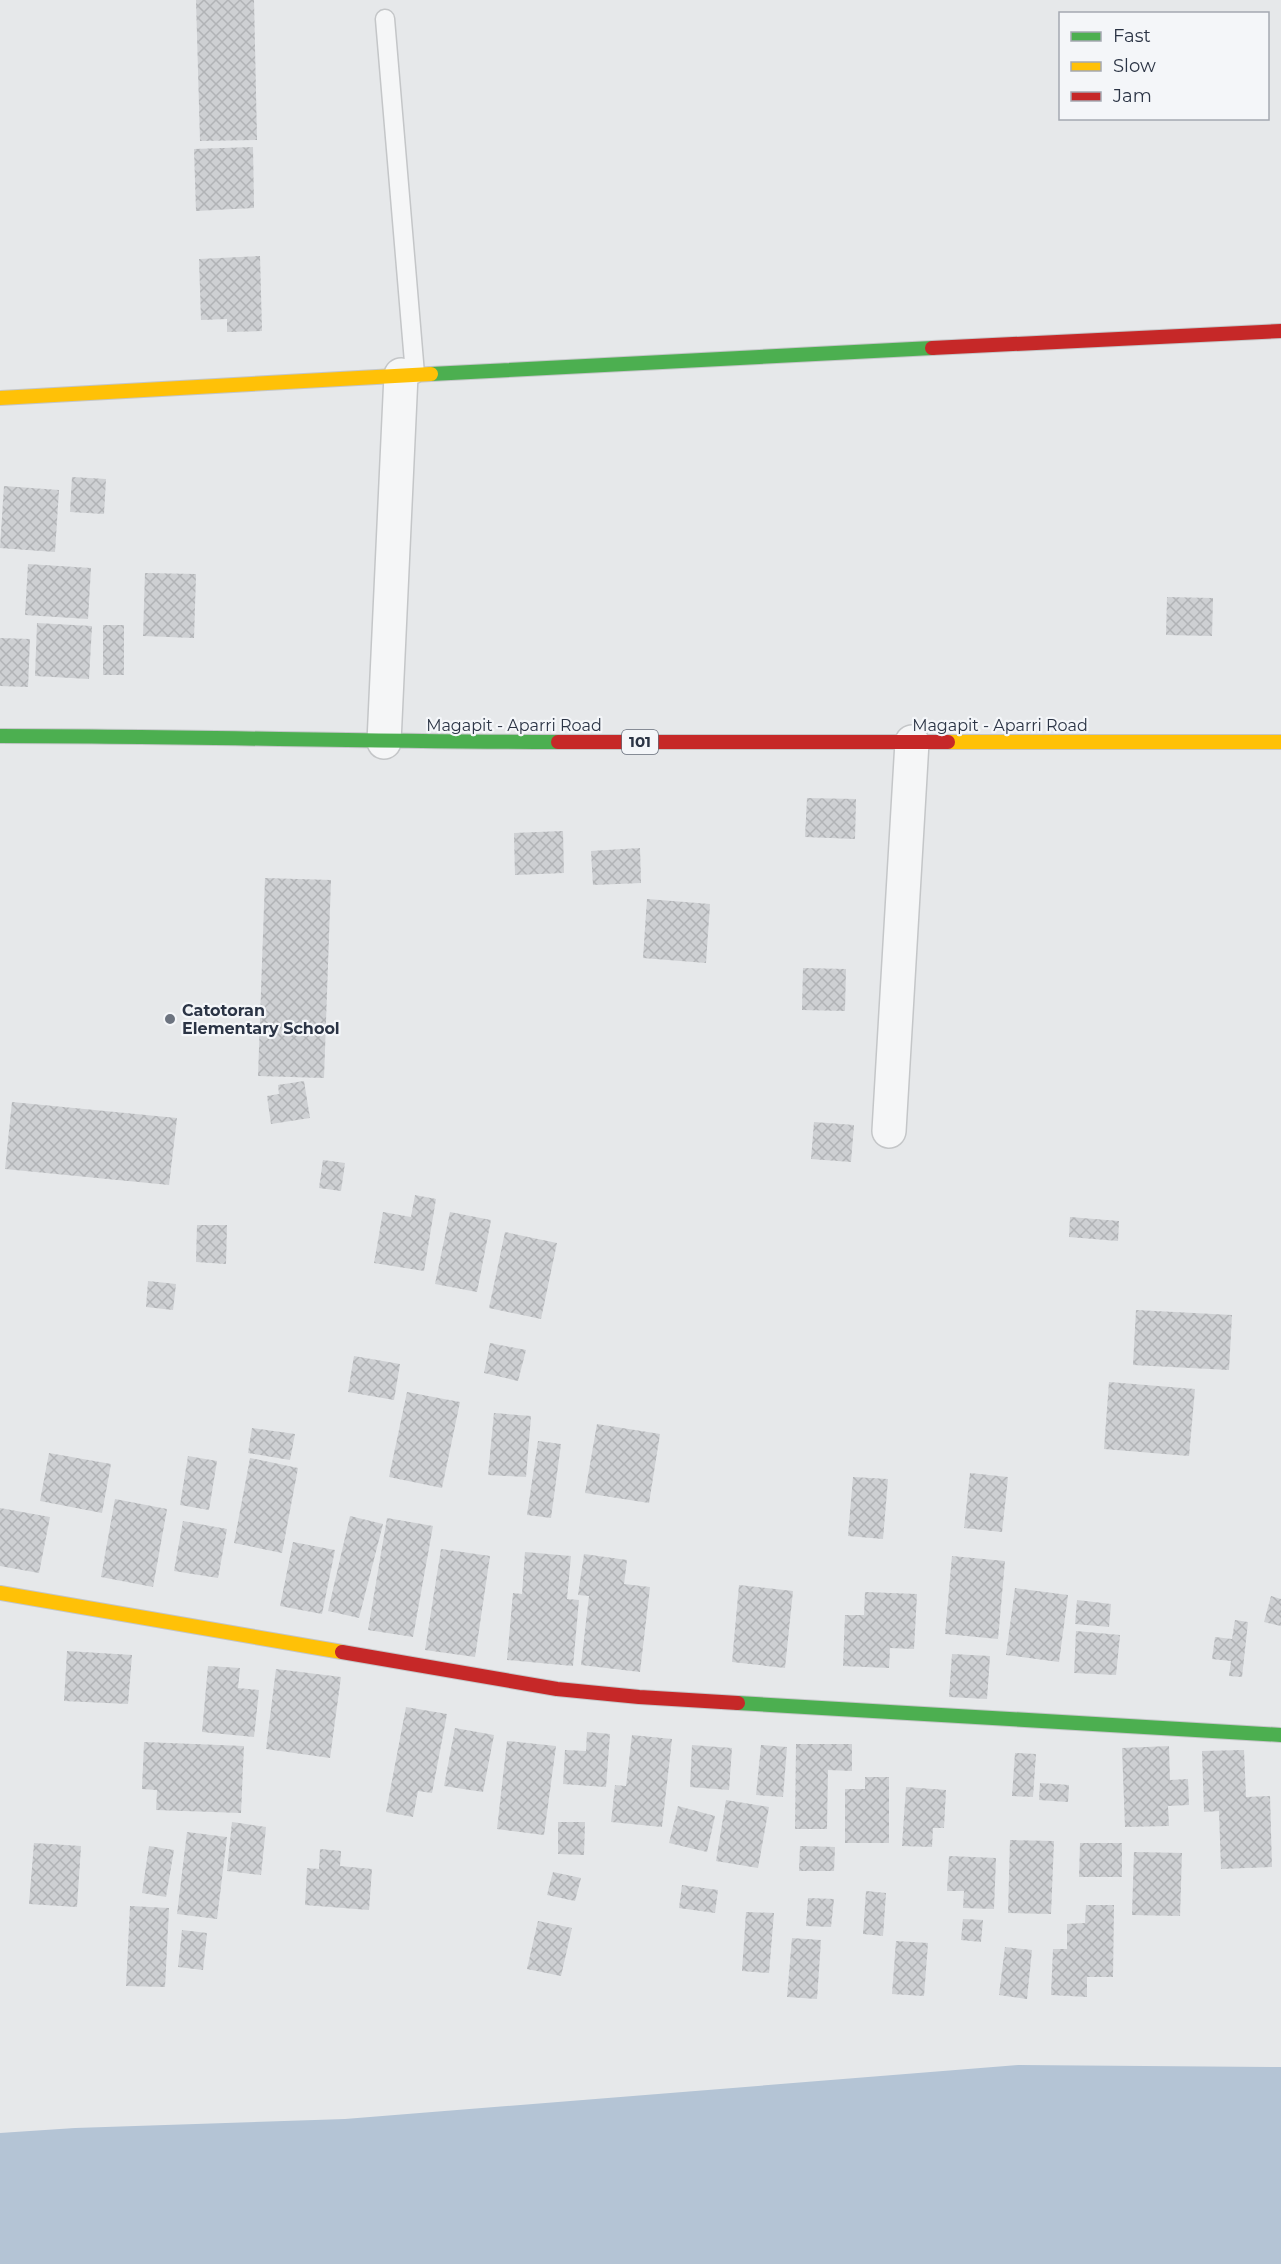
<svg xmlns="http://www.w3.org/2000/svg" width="1281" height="2264" viewBox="0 0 1281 2264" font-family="Montserrat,sans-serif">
  <defs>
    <pattern id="building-cross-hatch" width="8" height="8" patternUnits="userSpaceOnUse" patternTransform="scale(1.5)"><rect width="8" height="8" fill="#ced0d3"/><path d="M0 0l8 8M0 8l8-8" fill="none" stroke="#b1b3b6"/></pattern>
  </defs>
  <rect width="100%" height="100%" fill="#e6e8ea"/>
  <polygon fill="#b4c4d5" points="1018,2065 1281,2067 1281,2264 0,2264 0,2133 75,2128 345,2119"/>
  <g fill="url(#building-cross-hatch)">
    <polygon points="196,0 254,0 257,140 200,141"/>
    <polygon points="253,147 254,208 196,211 194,149"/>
    <polygon points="260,256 262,331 227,332 227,319 201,320 199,259"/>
    <polygon points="72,477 106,479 104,514 70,512"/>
    <polygon points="4,486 59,490 55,552 0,548"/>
    <polygon points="28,564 91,568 88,619 25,615"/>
    <polygon points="145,573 196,574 194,638 143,636"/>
    <polygon points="1167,597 1213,598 1212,636 1166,635"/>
    <polygon points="37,623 92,626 89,679 35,676"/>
    <rect x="103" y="625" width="21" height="50"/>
    <polygon points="0,638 30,639 28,687 0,686"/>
    <polygon points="807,798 856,799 855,839 805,837"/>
    <polygon points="563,831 564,873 515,875 514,833"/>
    <polygon points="640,848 641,883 593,885 591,851"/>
    <polygon points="265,878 331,880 324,1078 258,1076"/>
    <polygon points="647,899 710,904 706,963 643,958"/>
    <polygon points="803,968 846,969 845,1011 802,1010"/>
    <polygon points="304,1081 310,1118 271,1124 267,1096 279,1094 278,1085"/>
    <polygon points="12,1102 177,1118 169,1185 5,1169"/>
    <polygon points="814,1122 854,1125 851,1162 811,1159"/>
    <polygon points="323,1160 345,1163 341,1191 319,1188"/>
    <polygon points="415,1195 436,1199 424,1271 374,1263 383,1212 411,1217"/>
    <polygon points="450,1212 491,1220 477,1292 435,1284"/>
    <polygon points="1070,1217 1119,1221 1118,1241 1069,1237"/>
    <polygon points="197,1225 227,1225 226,1264 196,1262"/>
    <polygon points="505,1232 557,1243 541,1319 489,1308"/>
    <polygon points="148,1281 176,1284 173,1310 146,1307"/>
    <polygon points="1136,1310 1232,1315 1229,1370 1133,1365"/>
    <polygon points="490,1343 526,1350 518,1381 484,1373"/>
    <polygon points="354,1356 400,1364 394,1400 348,1392"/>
    <polygon points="1109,1382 1195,1389 1189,1456 1104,1449"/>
    <polygon points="407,1392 460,1402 442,1488 389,1477"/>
    <polygon points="494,1413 531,1416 526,1477 488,1475"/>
    <polygon points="597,1424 660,1434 649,1503 585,1493"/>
    <polygon points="252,1428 295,1434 290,1460 248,1453"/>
    <polygon points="538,1441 561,1444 551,1518 527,1515"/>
    <polygon points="49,1453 111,1464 102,1513 40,1501"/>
    <polygon points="188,1456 217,1461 209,1510 180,1505"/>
    <polygon points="250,1458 298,1468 282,1553 234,1543"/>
    <polygon points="970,1473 1008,1477 1002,1532 964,1528"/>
    <polygon points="853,1477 888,1479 883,1539 848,1536"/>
    <polygon points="115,1499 167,1509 153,1587 101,1577"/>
    <polygon points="0,1508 50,1517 39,1573 0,1566"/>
    <polygon points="350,1516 383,1524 359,1618 328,1611"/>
    <polygon points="387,1518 433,1526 413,1637 368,1630"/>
    <polygon points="183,1521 227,1529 218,1578 174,1571"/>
    <polygon points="293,1542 335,1550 322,1614 280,1606"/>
    <polygon points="441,1549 490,1556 475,1657 425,1650"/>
    <polygon points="525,1552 571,1556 567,1599 579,1600 573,1666 507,1660 513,1593 522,1594"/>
    <polygon points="584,1554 627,1560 624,1584 650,1587 640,1672 581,1665 589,1596 578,1595"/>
    <polygon points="952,1556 1005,1561 998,1639 945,1634"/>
    <polygon points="739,1585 793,1591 785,1668 732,1662"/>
    <polygon points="1015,1588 1068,1595 1059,1662 1006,1655"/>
    <polygon points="865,1592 917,1594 914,1649 890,1648 889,1668 843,1666 845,1615 864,1615"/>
    <polygon points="1271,1596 1281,1599 1281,1626 1264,1622"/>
    <polygon points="1077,1600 1111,1604 1109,1627 1075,1624"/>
    <polygon points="1235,1620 1248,1622 1242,1677 1229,1676 1231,1661 1212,1659 1215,1637 1232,1639"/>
    <polygon points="1076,1631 1120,1635 1116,1675 1074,1673"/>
    <polygon points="67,1651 132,1655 128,1704 64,1701"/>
    <polygon points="952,1654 990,1656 987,1699 949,1697"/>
    <polygon points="208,1666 240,1668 238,1688 259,1690 254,1737 202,1732"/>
    <polygon points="276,1669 341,1677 330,1758 266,1749"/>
    <polygon points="406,1707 447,1714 432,1793 418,1791 413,1817 386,1812"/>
    <polygon points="455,1728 494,1735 483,1792 444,1786"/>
    <polygon points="587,1732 610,1734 606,1787 563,1784 565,1750 586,1751"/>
    <polygon points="632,1735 672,1739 662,1827 611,1822 615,1785 626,1786"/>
    <polygon points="507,1741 556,1746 544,1835 497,1829"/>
    <polygon points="144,1742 244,1746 241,1813 156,1810 157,1790 142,1789"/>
    <polygon points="796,1744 852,1744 852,1771 828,1770 827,1829 795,1829"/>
    <polygon points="692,1745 732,1748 729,1790 690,1787"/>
    <polygon points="761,1745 787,1747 783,1797 756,1795"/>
    <polygon points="1169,1746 1170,1780 1188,1779 1189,1805 1168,1806 1169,1826 1125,1827 1122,1748"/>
    <polygon points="1244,1750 1246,1797 1270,1796 1272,1867 1221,1869 1219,1811 1204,1812 1202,1751"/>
    <polygon points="1015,1753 1036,1754 1033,1797 1012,1796"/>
    <polygon points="865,1777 889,1777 889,1843 845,1843 845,1789 865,1789"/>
    <polygon points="1040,1783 1069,1785 1068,1802 1039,1800"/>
    <polygon points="906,1787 946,1790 944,1828 933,1828 932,1847 902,1846"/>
    <polygon points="726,1800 769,1807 758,1868 716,1861"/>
    <polygon points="678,1806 715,1816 707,1852 669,1843"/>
    <polygon points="232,1822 266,1827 261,1875 227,1871"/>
    <polygon points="558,1822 585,1822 584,1855 558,1854"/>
    <polygon points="187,1832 227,1837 217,1919 177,1914"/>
    <polygon points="1010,1840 1054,1841 1051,1914 1008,1913"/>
    <polygon points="34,1843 81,1846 77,1907 29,1904"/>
    <polygon points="1080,1843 1122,1843 1122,1877 1079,1877"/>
    <polygon points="149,1846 174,1850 166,1897 142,1893"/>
    <polygon points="800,1846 835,1847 834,1871 799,1871"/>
    <polygon points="320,1849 341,1851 340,1866 372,1869 369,1910 305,1905 307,1868 319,1869"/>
    <polygon points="1134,1852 1182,1853 1180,1916 1132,1915"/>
    <polygon points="949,1856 996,1858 994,1909 963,1908 964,1891 947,1891"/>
    <polygon points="553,1872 581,1878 575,1901 547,1895"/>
    <polygon points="682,1885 718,1890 715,1913 679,1908"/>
    <polygon points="866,1891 886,1893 883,1936 863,1934"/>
    <polygon points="808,1898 834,1899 831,1927 806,1926"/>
    <polygon points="1086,1905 1114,1905 1113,1977 1087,1977 1087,1997 1051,1995 1053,1949 1067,1949 1067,1924 1085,1923"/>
    <polygon points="130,1906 169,1908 165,1987 126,1986"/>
    <polygon points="746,1912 774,1913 769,1973 742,1971"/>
    <polygon points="963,1919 983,1920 981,1942 961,1940"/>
    <polygon points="538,1921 572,1928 561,1976 527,1969"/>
    <polygon points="182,1930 207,1933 203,1970 178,1967"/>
    <polygon points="792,1938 821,1940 817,1999 787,1997"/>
    <polygon points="896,1941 928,1943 924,1996 892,1994"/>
    <polygon points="1005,1947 1032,1950 1027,1999 999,1995"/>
  </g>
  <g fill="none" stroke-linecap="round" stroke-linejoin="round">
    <defs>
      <polyline id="lane" points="385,19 415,374"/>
      <g id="street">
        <polyline points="384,742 401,375"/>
        <polyline points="889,1131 912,742"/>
      </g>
      <g id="fast">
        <polyline points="431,374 932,348"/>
        <path d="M0,736C186,736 372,742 558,742"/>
        <polyline points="738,1703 1281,1735"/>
      </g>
      <g id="slow">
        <polyline points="0,398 431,374"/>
        <polyline points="948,742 1281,742"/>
        <polyline points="0,1593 342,1652"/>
      </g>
      <g id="jam">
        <polyline points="932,348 1281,331"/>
        <polyline points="558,742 948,742"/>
        <polyline points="342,1652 557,1689 639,1697 738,1703"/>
      </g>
    </defs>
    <use href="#lane" stroke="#c4c6c8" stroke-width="21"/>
    <use href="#street" stroke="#c4c6c8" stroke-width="36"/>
    <use href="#fast" stroke="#c4c6c8" stroke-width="16"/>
    <use href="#slow" stroke="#c4c6c8" stroke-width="16"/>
    <use href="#jam" stroke="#c4c6c8" stroke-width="16"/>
    <use href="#lane" stroke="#f5f6f7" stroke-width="18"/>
    <use href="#street" stroke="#f5f6f7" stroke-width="33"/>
    <use href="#fast" stroke="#4caf50" stroke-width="14"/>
    <use href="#slow" stroke="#ffc107" stroke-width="14"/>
    <use href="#jam" stroke="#c62828" stroke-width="14"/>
  </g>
  <circle fill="#6c737f" stroke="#f4f6f9" stroke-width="2" cx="170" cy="1019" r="6"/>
  <g text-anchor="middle" stroke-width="4.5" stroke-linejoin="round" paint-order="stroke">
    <rect fill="#f4f6f9" stroke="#676e7b" stroke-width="1.5" x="622" y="730" width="36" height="24" rx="4.5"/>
    <g font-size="15" font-weight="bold" fill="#2b3445">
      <text x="640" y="747">101</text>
    </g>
    <g font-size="16" fill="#2b3445" stroke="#f4f6f9">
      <text x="514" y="731">Magapit - Aparri Road</text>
      <text x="1000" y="731">Magapit - Aparri Road</text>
    </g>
    <g font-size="16" font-weight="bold" fill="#2b3445" stroke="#f4f6f9" text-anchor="start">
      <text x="182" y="1016">Catotoran<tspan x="182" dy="18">Elementary School</tspan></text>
    </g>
  </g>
  <rect x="1059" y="12" width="210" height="108" fill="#f4f6f9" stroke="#a4a8b1" stroke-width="1.5"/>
  <rect x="1071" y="32" width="30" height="9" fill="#4caf50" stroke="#a4a8b1" stroke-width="1.5"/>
  <text x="1113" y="42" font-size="18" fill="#2b3445">Fast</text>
  <rect x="1071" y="62" width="30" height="9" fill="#ffc107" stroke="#a4a8b1" stroke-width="1.5"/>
  <text x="1113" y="72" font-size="18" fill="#2b3445">Slow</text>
  <rect x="1071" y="92" width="30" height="9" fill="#c62828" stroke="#a4a8b1" stroke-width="1.5"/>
  <text x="1113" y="102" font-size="18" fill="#2b3445">Jam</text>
</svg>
